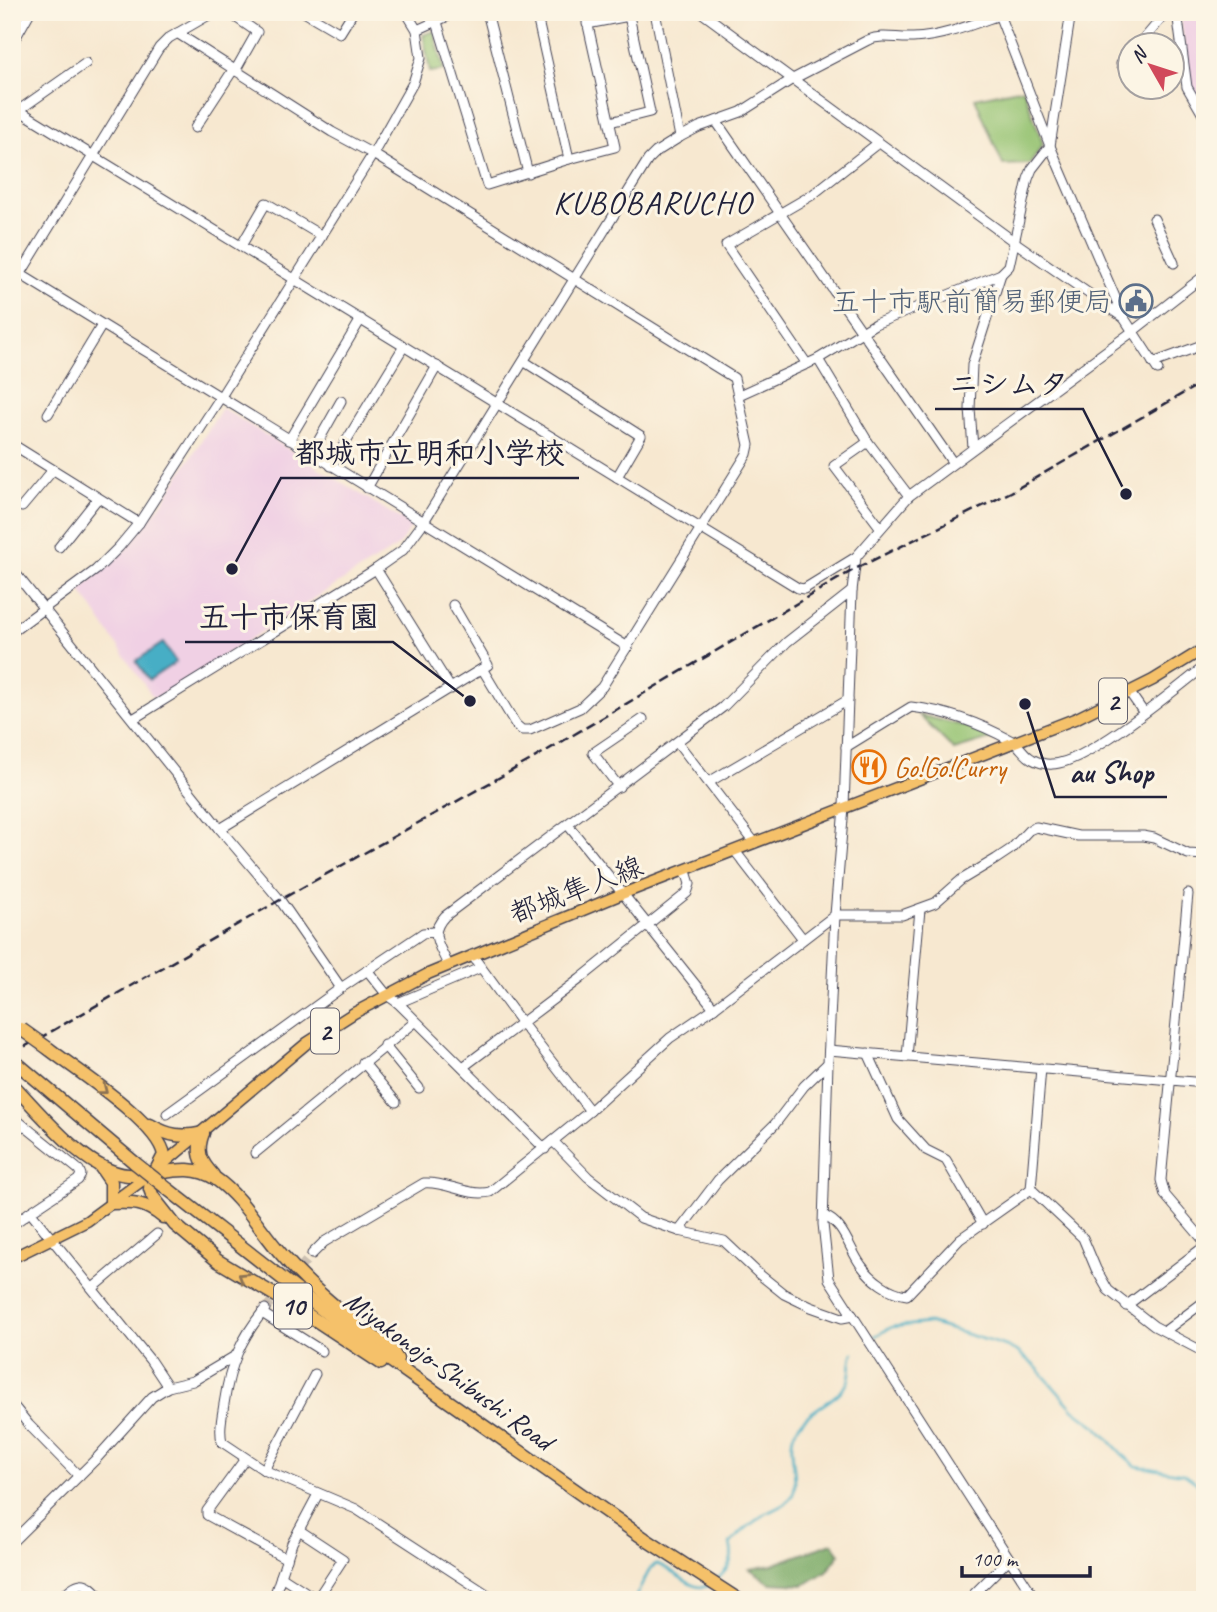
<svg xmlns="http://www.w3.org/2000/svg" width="1217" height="1612" viewBox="0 0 1217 1612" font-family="Caveat,'Klee One',sans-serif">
  <rect width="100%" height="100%" fill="#fcf5e5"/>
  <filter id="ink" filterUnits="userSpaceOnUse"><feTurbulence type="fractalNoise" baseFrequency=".0143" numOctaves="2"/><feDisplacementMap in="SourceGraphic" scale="14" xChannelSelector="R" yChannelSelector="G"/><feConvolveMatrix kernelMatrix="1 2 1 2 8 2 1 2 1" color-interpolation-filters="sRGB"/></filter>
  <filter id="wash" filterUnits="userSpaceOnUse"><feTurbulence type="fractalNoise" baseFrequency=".00686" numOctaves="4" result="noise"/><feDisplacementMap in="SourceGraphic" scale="28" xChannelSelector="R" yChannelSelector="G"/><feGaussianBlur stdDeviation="1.57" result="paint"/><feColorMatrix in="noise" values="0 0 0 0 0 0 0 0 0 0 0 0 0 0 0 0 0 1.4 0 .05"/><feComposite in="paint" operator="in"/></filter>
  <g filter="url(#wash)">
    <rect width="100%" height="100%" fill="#f7e8d0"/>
    <g fill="#f0d0e4">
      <polygon points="1180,12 1205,12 1205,110 1190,84"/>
      <polygon points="222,408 412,526 398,546 154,699 80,590 126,549 164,500"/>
    </g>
    <g fill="#94c271" stroke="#5b7256" stroke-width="2">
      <polygon points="434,31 444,70 430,72 423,35"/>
      <polygon points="1023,88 1043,144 1030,164 1003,165 975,98"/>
      <polygon points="919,715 981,730 994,738 954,750"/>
    </g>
    <polygon fill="#77a863" stroke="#4c654f" stroke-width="2" points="832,1543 840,1554 828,1570 804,1585 770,1583 750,1569 772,1565"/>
    <polygon fill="#46aec5" stroke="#346880" stroke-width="2" points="163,643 176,662 149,680 136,661"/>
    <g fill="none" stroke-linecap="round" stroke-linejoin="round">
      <g stroke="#46aec5" stroke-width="2.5">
        <polyline points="875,1336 892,1327 929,1323 1006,1346 1018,1352 1036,1367 1074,1410 1097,1427 1122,1454 1136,1466 1184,1474 1205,1489"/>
        <path d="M715,1581C728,1570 735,1561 730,1544C741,1531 753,1522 767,1513C774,1509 784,1506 790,1499C803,1483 785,1449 795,1431C807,1409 834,1403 847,1384C852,1376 849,1362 853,1353"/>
        <path d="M634,1600L650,1569L656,1564C674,1567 692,1595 710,1585"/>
      </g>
    </g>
  </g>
  <g filter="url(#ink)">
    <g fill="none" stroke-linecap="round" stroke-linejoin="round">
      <polyline stroke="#ccc0b2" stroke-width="9" stroke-dasharray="9 4.5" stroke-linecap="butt" points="265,1309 312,1254"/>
      <defs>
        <g id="minor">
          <polyline points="228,12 257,32 235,71"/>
          <polyline points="304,12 340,33 353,12"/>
          <polyline points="487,12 528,173"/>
          <polyline points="655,12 680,137"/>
          <polyline points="701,12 1016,243 1124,318"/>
          <polyline points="998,12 1050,146 1124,318 1158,370"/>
          <polyline points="1177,12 1187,87 1205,118"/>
          <polyline points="437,22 487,185 569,159 536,12"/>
          <polyline points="587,24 629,16 650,112 610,122"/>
          <polyline points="417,30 457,12"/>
          <polyline points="177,33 332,132 373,154 734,378 749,445 747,454 602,687 580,708 530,730 522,730 516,725 483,670"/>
          <polyline points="12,44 30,12"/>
          <polyline points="1138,46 1167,12"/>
          <polyline points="1121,64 1130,55"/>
          <polyline points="12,106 798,588 804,589 856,557 909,496 1132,332 1205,275"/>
          <polyline points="19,110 86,63"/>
          <polyline points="716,121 953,463"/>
          <polyline points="195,128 233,70"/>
          <polyline points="569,159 615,147 585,12"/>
          <polyline points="1154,219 1174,263"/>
          <polyline points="241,246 266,203 322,236"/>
          <polyline points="20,274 628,647"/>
          <polyline points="12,288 159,48 169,38 214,12"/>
          <polyline points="818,359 868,442 909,496"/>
          <polyline points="525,362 641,436 617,477"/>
          <polyline points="1153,363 1205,344"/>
          <polyline points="807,364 726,245 812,195 878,143"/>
          <polyline points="739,395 818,359 875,324 1001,274 1009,266 1028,179 1032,169 1050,146 1071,12"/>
          <polyline points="48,414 102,325"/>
          <polyline points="289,440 361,319"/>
          <polyline points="868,442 834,466 880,527"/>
          <polyline points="12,444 139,523"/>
          <polyline points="973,448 970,409 972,365 1001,274"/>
          <polyline points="311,454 341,401"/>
          <polyline points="331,466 404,346"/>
          <polyline points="367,488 437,366"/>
          <polyline points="22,507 53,470"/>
          <polyline points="59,547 98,498"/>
          <polyline points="856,557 852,591 844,807 835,915 828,1063 823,1224 829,1279 1036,1600"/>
          <polyline points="12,569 220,829 280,900 341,988 423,933 434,932"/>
          <polyline points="376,569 451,689"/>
          <polyline points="12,632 96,570 119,547 139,523 220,398 373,154 413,83 421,58 417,30 406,12"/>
          <polyline points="1130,693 1144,713"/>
          <path d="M133,719L376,569L403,550L423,523L648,160L656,152L680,137L699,127L741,112L791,80L868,40C883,34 897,39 913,38C942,37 971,25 999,15"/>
          <polyline points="678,743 755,843"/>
          <path d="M846,747L911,707C947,711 981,724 1012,741C1020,745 1023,754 1032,759C1037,762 1046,765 1052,764C1086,764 1176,689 1205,666"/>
          <polyline points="709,782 848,700"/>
          <polyline points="619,787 593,753 643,719"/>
          <polyline points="568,825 714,1008"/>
          <polyline points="220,829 488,665 453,605"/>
          <polyline points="735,851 803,939"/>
          <polyline points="1188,894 1161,1180 1165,1195 1205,1242"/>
          <polyline points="472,955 521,1022 590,1111"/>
          <path d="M448,965C439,944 428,934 445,916L723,707L787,642L852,591"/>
          <polyline points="367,970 387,995 398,1003 545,1149"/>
          <polyline points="398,1003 480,968"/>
          <polyline points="384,1045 419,1088"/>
          <polyline points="829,1050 1205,1083"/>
          <polyline points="868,1053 898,1119 926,1150 946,1160 983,1224"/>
          <polyline points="907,1057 920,909"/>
          <polyline points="363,1062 396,1102"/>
          <polyline points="463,1067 580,979 687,893 690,884 686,871"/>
          <polyline points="1041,1068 1031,1189 1083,1238 1096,1269 1108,1290 1154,1326 1198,1349 1205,1349"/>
          <polyline points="167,1114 341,988"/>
          <polyline points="12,1116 79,1170 81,1175 78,1180 30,1212"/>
          <polyline points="553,1141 588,1177 641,1218 679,1231 724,1241 759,1274 784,1294 811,1307 842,1318 853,1316"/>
          <polyline points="255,1153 415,1022"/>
          <path d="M824,1216C844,1223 849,1249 861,1265C871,1279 889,1293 907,1295L960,1239L1031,1189"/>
          <polyline points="12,1225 30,1212 150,1360 168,1387"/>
          <polyline points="679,1231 718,1180 775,1124 804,1086 828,1063"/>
          <path d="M312,1254L324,1242L424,1183C446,1181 468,1197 490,1192L590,1111L670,1038L714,1008L835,915H902L935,903L961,880L996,859L1011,849L1029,830L1036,827L1078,836H1143L1154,838L1188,854L1205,855"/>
          <polyline points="93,1288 157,1234"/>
          <polyline points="1126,1306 1205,1246"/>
          <path d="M265,1309C240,1340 230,1364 224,1404C222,1417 219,1429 222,1442L264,1470L356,1509L496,1600"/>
          <polyline points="262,1313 322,1351"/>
          <polyline points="1165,1331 1205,1301"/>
          <polyline points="12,1404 29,1425 79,1476"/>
          <polyline points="245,1459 207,1511 207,1515 287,1559"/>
          <polyline points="264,1470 315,1374"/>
          <polyline points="299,1530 343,1559 317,1599"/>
          <polyline points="12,1542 97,1458 152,1397 168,1387 193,1381 235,1356"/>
          <polyline points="281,1576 318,1600"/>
          <path d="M58,1600C79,1580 84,1577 103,1600"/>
          <polyline points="273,1600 292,1543 318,1494"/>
          <polyline points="968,1600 1009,1559"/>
          <polyline points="1139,1600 1141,1597 1144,1600"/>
        </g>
        <polyline id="major" points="12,1258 87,1221 155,1171 307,1043 354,1013 428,974 622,894 1077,718 1153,680 1205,648"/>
        <g id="highway">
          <path d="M49,1049C76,1070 159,1123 164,1155L151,1180L150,1189L153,1197L175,1225L218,1261L305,1313L381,1363"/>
          <polyline points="12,1059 135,1163"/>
          <path d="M12,1084C40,1112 86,1172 128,1175C159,1177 187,1160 216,1179C243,1198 261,1232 283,1256C315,1293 353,1321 392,1351L397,1359"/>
          <path d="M150,1125C169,1136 182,1138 203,1133"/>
          <path d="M203,1133C196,1152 200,1161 213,1175"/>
          <path d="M100,1166L111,1182V1203C134,1202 144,1202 163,1217"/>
          <polyline points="169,1190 361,1340 645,1539 739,1600"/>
        </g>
      </defs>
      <use href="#minor" stroke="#424051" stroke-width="11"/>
      <use href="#major" stroke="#424051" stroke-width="13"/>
      <use href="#highway" stroke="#424051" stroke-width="15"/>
      <use href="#minor" stroke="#fff" stroke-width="9"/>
      <use href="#major" stroke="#f5c16b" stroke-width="10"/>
      <use href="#highway" stroke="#f5c16b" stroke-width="12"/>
      <polyline stroke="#22223b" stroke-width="2.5" stroke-dasharray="10 5" stroke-linecap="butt" points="12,1054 280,900 529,761 855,569 1011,492 1205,381"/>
      <defs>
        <g id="highway-bridge">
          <polyline points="21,1029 49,1049"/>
          <polyline points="135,1163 169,1190"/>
        </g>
      </defs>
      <use href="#highway-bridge" stroke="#424051" stroke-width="15" stroke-linecap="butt"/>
      <use href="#highway-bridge" stroke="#f5c16b" stroke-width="12"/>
    </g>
    <defs><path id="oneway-chevron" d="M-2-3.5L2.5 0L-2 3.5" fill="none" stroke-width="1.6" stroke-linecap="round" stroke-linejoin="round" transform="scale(1.75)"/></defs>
    <g stroke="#8c7253">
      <use href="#oneway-chevron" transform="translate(103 1090) rotate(38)"/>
      <use href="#oneway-chevron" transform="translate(243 1277) rotate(-148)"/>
    </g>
  </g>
  <defs>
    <symbol id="civic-ring" viewBox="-11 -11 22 22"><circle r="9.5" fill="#fcf5e5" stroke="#5c6f8a" stroke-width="1.5"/><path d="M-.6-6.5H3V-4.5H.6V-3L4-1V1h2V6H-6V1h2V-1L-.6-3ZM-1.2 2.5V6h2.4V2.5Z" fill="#5c6f8a"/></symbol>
    <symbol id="restaurant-ring" viewBox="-11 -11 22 22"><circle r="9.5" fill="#fcf5e5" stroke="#e8710a" stroke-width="1.5"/><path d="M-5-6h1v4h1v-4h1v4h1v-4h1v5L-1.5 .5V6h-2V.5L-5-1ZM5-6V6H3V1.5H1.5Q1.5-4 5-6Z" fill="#e8710a"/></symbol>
  </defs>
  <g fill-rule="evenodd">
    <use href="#civic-ring" x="1117" y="282" width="38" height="38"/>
    <use href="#restaurant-ring" x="850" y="748" width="38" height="38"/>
  </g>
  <g text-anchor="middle" stroke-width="6" stroke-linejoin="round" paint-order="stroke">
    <g fill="#fcf5e5" stroke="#63616e" stroke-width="2">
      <rect x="1099" y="678.5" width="28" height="45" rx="5"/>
      <rect x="311" y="1008.5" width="28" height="45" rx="5"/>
      <rect x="274" y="1283.5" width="38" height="45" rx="5"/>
    </g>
    <g font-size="26" font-weight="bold" fill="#22223b">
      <text x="1113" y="710">2</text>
      <text x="325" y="1040">2</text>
      <text x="293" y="1315">10</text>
    </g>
    <g font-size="28" fill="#4e5e75" stroke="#fcf5e5" text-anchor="end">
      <text x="1112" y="311">五十市駅前簡易郵便局</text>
    </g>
    <g font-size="28" fill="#c56008" stroke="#fcf5e5" text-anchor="start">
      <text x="894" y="777">Go!Go!Curry</text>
    </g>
    <g font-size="28" fill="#22223b" stroke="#fcf5e5">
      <text transform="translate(576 889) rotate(-21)" y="10">都城隼人線</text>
      <text transform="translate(449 1370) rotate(36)" y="10">Miyakonojo-Shibushi Road</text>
    </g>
    <g font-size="32" letter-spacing="2" fill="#22223b" stroke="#fcf5e5">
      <text x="653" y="213">KUBOBARUCHO</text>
    </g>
  </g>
  <path fill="none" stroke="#22223b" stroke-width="2.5" d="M1126 494L1083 409H935M232 569L281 478H579M470 701L393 642H185M1025 704L1055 797H1167"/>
  <g fill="#22223b" stroke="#fcf5e5" stroke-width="2.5">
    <circle cx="1126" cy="494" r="7"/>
    <circle cx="232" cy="569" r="7"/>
    <circle cx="470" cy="701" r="7"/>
    <circle cx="1025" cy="704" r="7"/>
  </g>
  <g font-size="30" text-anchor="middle" font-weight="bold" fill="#22223b" stroke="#fcf5e5" stroke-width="6" stroke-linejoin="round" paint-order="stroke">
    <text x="1009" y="394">ニシムタ</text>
    <text x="430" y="463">都城市立明和小学校</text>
    <text x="289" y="627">五十市保育園</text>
    <text x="1111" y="782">au Shop</text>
  </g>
  <rect width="1217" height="1612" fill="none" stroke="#fcf5e5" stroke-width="42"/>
  <g transform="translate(1151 66) rotate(309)"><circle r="33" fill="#fcf5e5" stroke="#a5a1a1" stroke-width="2"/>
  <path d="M0-5L12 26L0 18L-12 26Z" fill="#d1495b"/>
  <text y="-10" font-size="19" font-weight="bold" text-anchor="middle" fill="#22223b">N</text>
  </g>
  <path d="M962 1566v10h128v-10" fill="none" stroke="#22223b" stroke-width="3.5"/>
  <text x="972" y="1566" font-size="21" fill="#22223b" stroke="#fcf5e5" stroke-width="5" paint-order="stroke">100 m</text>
</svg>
